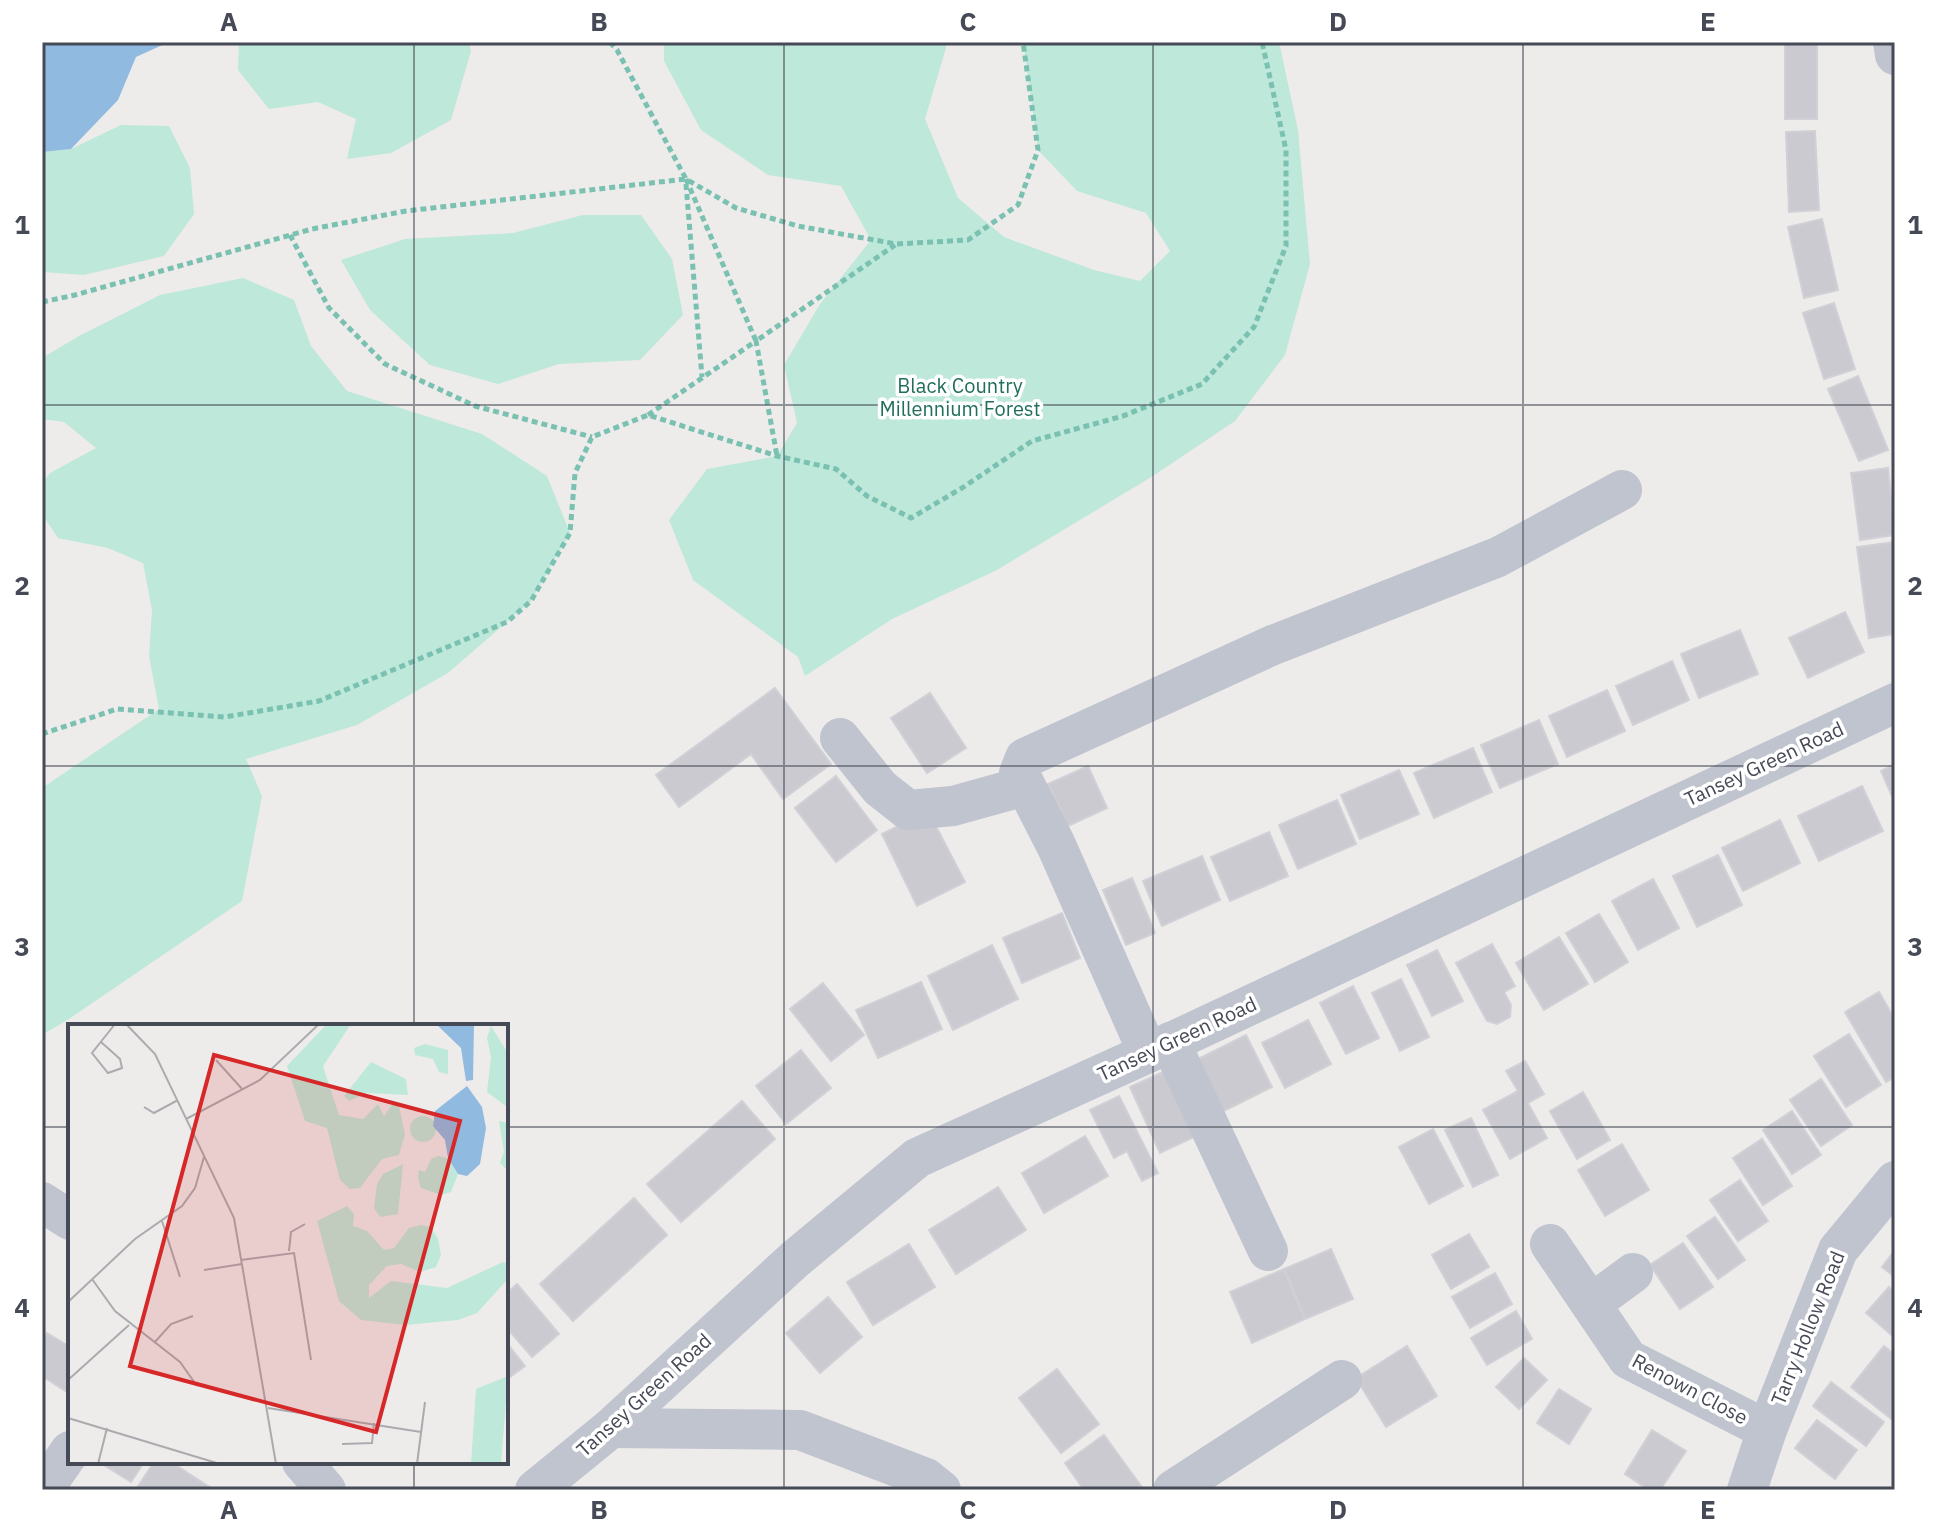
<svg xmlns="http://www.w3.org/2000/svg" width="1937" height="1532" viewBox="0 0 1937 1532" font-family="'IBM Plex Sans',sans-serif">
  <rect width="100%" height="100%" fill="#eeeceb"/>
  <g fill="#bee8d9">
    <polygon points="239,42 469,42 471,51 451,120 391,153 347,159 356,119 318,102 269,109 238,70"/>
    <polygon points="664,42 945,42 946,48 925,119 958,198 1004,237 1094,270 1140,281 1170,251 1146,213 1077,191 1038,150 1023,42 1279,42 1298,130 1310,264 1285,355 1235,421 1153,476 997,570 892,619 805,676 798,657 693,580 669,520 707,469 777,456 797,423 784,365 820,304 871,240 841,186 768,175 701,130 664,61"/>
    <polygon points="121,125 169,126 190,168 194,214 164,256 84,275 42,272 42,152 71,149"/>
    <polygon points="583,215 641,215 672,259 683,315 640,360 559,364 498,384 430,365 370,310 341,260 405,239 513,233"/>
    <polygon points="243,278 294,300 311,346 347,391 482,434 547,476 570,533 531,601 448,673 357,725 246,759 262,796 242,901 69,1019 42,1035 42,788 159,709 149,656 152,610 143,563 108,548 58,538 42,514 42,484 50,473 96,448 64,422 42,419 42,358 79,336 160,295"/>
  </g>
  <polygon fill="#90bae0" points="42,42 169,42 136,57 118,100 71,149 42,152"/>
  <g fill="#cacad0" stroke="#d0d0d6" stroke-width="2">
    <rect x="1785" y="42" width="32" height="77"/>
    <polygon points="1815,131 1819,210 1789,212 1786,132"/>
    <polygon points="1822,219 1838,290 1804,298 1788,227"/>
    <polygon points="1834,303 1855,369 1824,379 1803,313"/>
    <polygon points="1858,376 1888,450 1859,461 1828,389"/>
    <polygon points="1888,468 1895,535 1860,540 1851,473"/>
    <polygon points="1895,542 1895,634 1869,638 1857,547"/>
    <polygon points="1845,612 1864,652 1808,678 1789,638"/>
    <polygon points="1740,630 1758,674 1699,698 1681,654"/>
    <polygon points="1672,661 1689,700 1633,725 1616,686"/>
    <polygon points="775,688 831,764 783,799 751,754 679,807 656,775"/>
    <polygon points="1607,690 1625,731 1567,757 1549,716"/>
    <polygon points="930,693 966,748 927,773 891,718"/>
    <polygon points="1539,720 1558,764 1500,788 1481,745"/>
    <polygon points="1473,748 1492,792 1434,818 1414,773"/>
    <polygon points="1895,764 1895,803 1881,771"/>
    <polygon points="1088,766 1107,808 1068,826 1048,784"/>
    <polygon points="1399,770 1419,814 1360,839 1341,795"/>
    <polygon points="836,776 877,830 836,862 795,808"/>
    <polygon points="1862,786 1883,831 1819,861 1798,816"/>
    <polygon points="1337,800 1356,844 1298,869 1279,825"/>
    <polygon points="928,811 965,882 917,906 882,834"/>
    <polygon points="1780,820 1800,863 1743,891 1722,848"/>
    <polygon points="1269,832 1288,876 1230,901 1211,857"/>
    <polygon points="1718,855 1742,905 1697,927 1673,876"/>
    <polygon points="1202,856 1220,900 1162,926 1143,881"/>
    <polygon points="1132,878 1155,933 1126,945 1103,890"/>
    <polygon points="1653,879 1679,928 1638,950 1612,901"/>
    <polygon points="1062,913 1080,958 1022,983 1003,938"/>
    <polygon points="1599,914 1628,962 1595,982 1566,933"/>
    <polygon points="1559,937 1588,984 1544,1010 1516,963"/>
    <polygon points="1492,944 1515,986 1504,992 1511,1005 1510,1017 1497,1024 1487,1021 1456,963"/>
    <polygon points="992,945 1018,999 953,1030 928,976"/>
    <polygon points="1437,950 1463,1001 1432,1016 1407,965"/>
    <polygon points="1401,979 1429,1037 1400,1051 1372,993"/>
    <polygon points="921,982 942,1029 878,1058 856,1010"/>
    <polygon points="823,983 864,1035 831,1061 790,1009"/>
    <polygon points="1353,986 1379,1038 1346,1054 1320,1003"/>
    <polygon points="1879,992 1895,1020 1895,1077 1886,1082 1845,1012"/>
    <polygon points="1308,1020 1331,1064 1285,1088 1262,1043"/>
    <polygon points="1849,1034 1881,1085 1846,1107 1814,1056"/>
    <polygon points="1246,1035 1272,1087 1216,1115 1190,1063"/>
    <polygon points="801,1050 831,1088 786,1124 756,1086"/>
    <polygon points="1525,1061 1544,1094 1528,1103 1547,1138 1510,1159 1483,1110 1518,1091 1506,1071"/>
    <polygon points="1163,1072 1194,1137 1160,1153 1130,1087"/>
    <polygon points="1821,1079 1852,1125 1821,1146 1790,1100"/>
    <polygon points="1583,1092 1610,1140 1577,1159 1550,1111"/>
    <polygon points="1119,1096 1158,1173 1142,1181 1127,1151 1114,1158 1090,1110"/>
    <polygon points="742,1101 775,1139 681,1222 647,1184"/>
    <polygon points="1792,1111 1821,1155 1792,1174 1763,1130"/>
    <polygon points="1471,1118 1498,1175 1473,1187 1445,1130"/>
    <polygon points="1433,1129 1463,1186 1429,1204 1399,1147"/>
    <polygon points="1085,1136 1108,1176 1044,1213 1022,1173"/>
    <polygon points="1762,1139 1792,1186 1763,1205 1733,1158"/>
    <polygon points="1622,1144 1649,1190 1605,1216 1578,1170"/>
    <polygon points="1740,1180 1768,1221 1738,1241 1710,1200"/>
    <polygon points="998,1187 1026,1230 956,1274 929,1230"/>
    <polygon points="634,1198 667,1235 573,1321 540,1284"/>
    <polygon points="1715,1217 1745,1260 1718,1279 1687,1236"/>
    <polygon points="1469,1234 1489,1267 1451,1289 1432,1255"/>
    <polygon points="1683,1243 1713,1287 1680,1309 1650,1265"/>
    <polygon points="909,1244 935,1287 873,1325 847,1282"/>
    <polygon points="1331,1249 1353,1299 1305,1319 1284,1269"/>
    <polygon points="1895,1250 1895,1277 1882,1267"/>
    <polygon points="1284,1269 1305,1319 1252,1343 1230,1292"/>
    <polygon points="1495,1273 1512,1304 1470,1328 1452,1297"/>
    <polygon points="517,1284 559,1334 532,1357 506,1327 506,1294"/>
    <polygon points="1889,1287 1895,1293 1895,1338 1866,1313"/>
    <polygon points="828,1297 862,1337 820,1373 786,1333"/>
    <polygon points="1516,1311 1532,1339 1487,1365 1471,1338"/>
    <polygon points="47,1333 70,1347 70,1394 42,1376 42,1340"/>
    <polygon points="506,1342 525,1366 506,1380"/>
    <polygon points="1407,1346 1437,1396 1386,1427 1356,1378"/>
    <polygon points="1884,1346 1895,1355 1895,1422 1851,1387"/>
    <polygon points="1524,1358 1547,1380 1519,1409 1496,1387"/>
    <polygon points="1057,1369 1099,1424 1061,1453 1019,1398"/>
    <polygon points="1831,1382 1884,1422 1866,1446 1813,1406"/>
    <polygon points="1559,1389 1591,1409 1569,1444 1537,1423"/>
    <polygon points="1817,1420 1857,1450 1835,1479 1795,1448"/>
    <polygon points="1652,1430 1686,1451 1660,1490 1649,1490 1625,1474"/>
    <polygon points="1104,1435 1144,1490 1084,1490 1065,1463"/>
    <polygon points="99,1462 144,1462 131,1482"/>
    <polygon points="154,1462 171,1462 211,1488 210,1490 140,1490 137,1488"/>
  </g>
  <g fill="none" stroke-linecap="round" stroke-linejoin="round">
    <g stroke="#7ac1b1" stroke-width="5" stroke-dasharray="6 4" stroke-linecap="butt">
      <polyline points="610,42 617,50 686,179 736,208 798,226 896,244 968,240 1018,205 1038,150 1023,42"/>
      <polyline points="686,179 756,341 895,245"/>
      <polyline points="686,184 702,377"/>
      <polyline points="290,235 329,308 385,364 475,406 592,437"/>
      <polyline points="42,302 75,295 312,229 406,211 686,179"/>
      <polyline points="648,415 756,341 777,456"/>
      <polyline points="42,734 117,709 225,717 319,701 507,622 531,601 570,533 575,473 592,437 648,415 777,456 836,469 867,496 911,518 962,488 1032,441 1123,416 1202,384 1254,327 1286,246 1286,150 1262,42"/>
    </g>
    <g stroke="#c0c4cf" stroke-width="40">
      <polyline points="1893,42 1895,55"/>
      <polyline points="840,738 880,788 908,810 953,806 1025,786"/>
      <polyline points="1170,1042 1268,1251"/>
      <polyline points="1148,1053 1056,845 1019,773 1025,758 1273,645 1498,557 1622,490"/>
      <polyline points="42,1202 70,1220"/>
      <polyline points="1550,1244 1628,1359 1767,1430"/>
      <polyline points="1591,1304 1633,1273"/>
      <polyline points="611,1428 800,1430 926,1478 941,1490"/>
      <polyline points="302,1462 326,1490"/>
      <polyline points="43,1490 70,1451"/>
      <polyline points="535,1490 611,1428 794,1260 917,1158 1148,1053 1895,703"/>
      <polyline points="1173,1490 1342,1380"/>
      <polyline points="1747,1490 1767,1430 1838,1250 1895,1181"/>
    </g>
  </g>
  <path fill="none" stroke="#464a56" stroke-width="2" stroke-opacity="0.55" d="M414,42V1026M784,42V1490M1153,42V1490M1523,42V1490M42,405H1895M42,766H1895M42,1127H70M506,1127H1895M414,1462V1490"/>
  <g text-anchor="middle" stroke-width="7" stroke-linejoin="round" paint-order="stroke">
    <g font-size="20" fill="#216e5c" stroke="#fff">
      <text x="960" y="393">Black Country<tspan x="960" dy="23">Millennium Forest</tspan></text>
    </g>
    <g font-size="20" fill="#464a56" stroke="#fff">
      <text transform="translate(1764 764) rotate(-25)" y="7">Tansey Green Road</text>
      <text transform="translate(1177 1039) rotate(-25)" y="7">Tansey Green Road</text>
      <text transform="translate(1808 1328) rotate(-68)" y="7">Tarry Hollow Road</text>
      <text transform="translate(1690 1389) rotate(28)" y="7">Renown Close</text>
      <text transform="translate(644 1395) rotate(-42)" y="7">Tansey Green Road</text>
    </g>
  </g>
  <g transform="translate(68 1024)">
    <rect width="440" height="440" fill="#eeeceb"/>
    <path d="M259,0H283L255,42L271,91L295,95L310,80L316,92L325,79L331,82L337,110L331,131L314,135L292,164L282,165L272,156L259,104L237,97L219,42ZM423,2L438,26V82L419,68L423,33L419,14ZM357,20L380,26V50L371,48L365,35L347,31L346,24ZM303,38L338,55L340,71L299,69L281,77L276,72ZM342 105a13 13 0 1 1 26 0a13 13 0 1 1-26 0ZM431,97L440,99V147L432,139L436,128ZM370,132L380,134L390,150L383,168L373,171L353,164L350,153L351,146L357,148L363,135ZM335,140L330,190L312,193L306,184L309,160L315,150ZM279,182L286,190L285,202L299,207L316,226L326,224L341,204L353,201L363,203L370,215L373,231L368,243L352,248L333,240L319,242L301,261V274L323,257L379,264L435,238L440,240L438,257L409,289L390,296L337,301L293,296L271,277L249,197ZM440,352L433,440H403L408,365Z" fill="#bee8d9"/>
    <path d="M368,0H406L405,56L398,57L393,24ZM399,62L414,83L418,104L412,140L399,152L390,150L380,134L377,116L365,102L367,87Z" fill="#90bae0"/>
    <path fill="none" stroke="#ababaf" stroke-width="2" d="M58,0L87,30L166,194L208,440M33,18L52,35L54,44L40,49L24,29L47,0M148,36L175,66M76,83L86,89L110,76M118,95L192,56L251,0M94,197L112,253M221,227L223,208L237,200M173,236L226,229L243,336M136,246L174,240M24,255L47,287L112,338L129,362M0,278L67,215L114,182L127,164L136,133M86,319L103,300L125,292M0,356L61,301M200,384L353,408M0,394L152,440M274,420L304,419L306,399M30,440L39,404M349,440L357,378"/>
    <path fill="#d62828" fill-opacity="0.15" stroke="#d62828" stroke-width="4" d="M146,31L392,97L308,408L62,342Z"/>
    <rect width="440" height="440" fill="none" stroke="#464a56" stroke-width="4"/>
  </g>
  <rect width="1937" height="1532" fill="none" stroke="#ffffff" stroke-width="88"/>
  <rect x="44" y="44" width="1849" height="1444" fill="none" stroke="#464a56" stroke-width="3"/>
  <g font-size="26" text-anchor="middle" font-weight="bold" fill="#464a56">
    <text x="229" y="31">A</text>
    <text x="599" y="31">B</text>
    <text x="968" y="31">C</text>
    <text x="1338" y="31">D</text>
    <text x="1708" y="31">E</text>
    <text x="22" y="234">1</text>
    <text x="1915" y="234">1</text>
    <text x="22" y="595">2</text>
    <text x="1915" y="595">2</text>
    <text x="22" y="956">3</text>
    <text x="1915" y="956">3</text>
    <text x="22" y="1317">4</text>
    <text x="1915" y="1317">4</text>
    <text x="229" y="1519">A</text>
    <text x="599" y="1519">B</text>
    <text x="968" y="1519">C</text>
    <text x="1338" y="1519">D</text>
    <text x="1708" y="1519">E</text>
  </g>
</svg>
